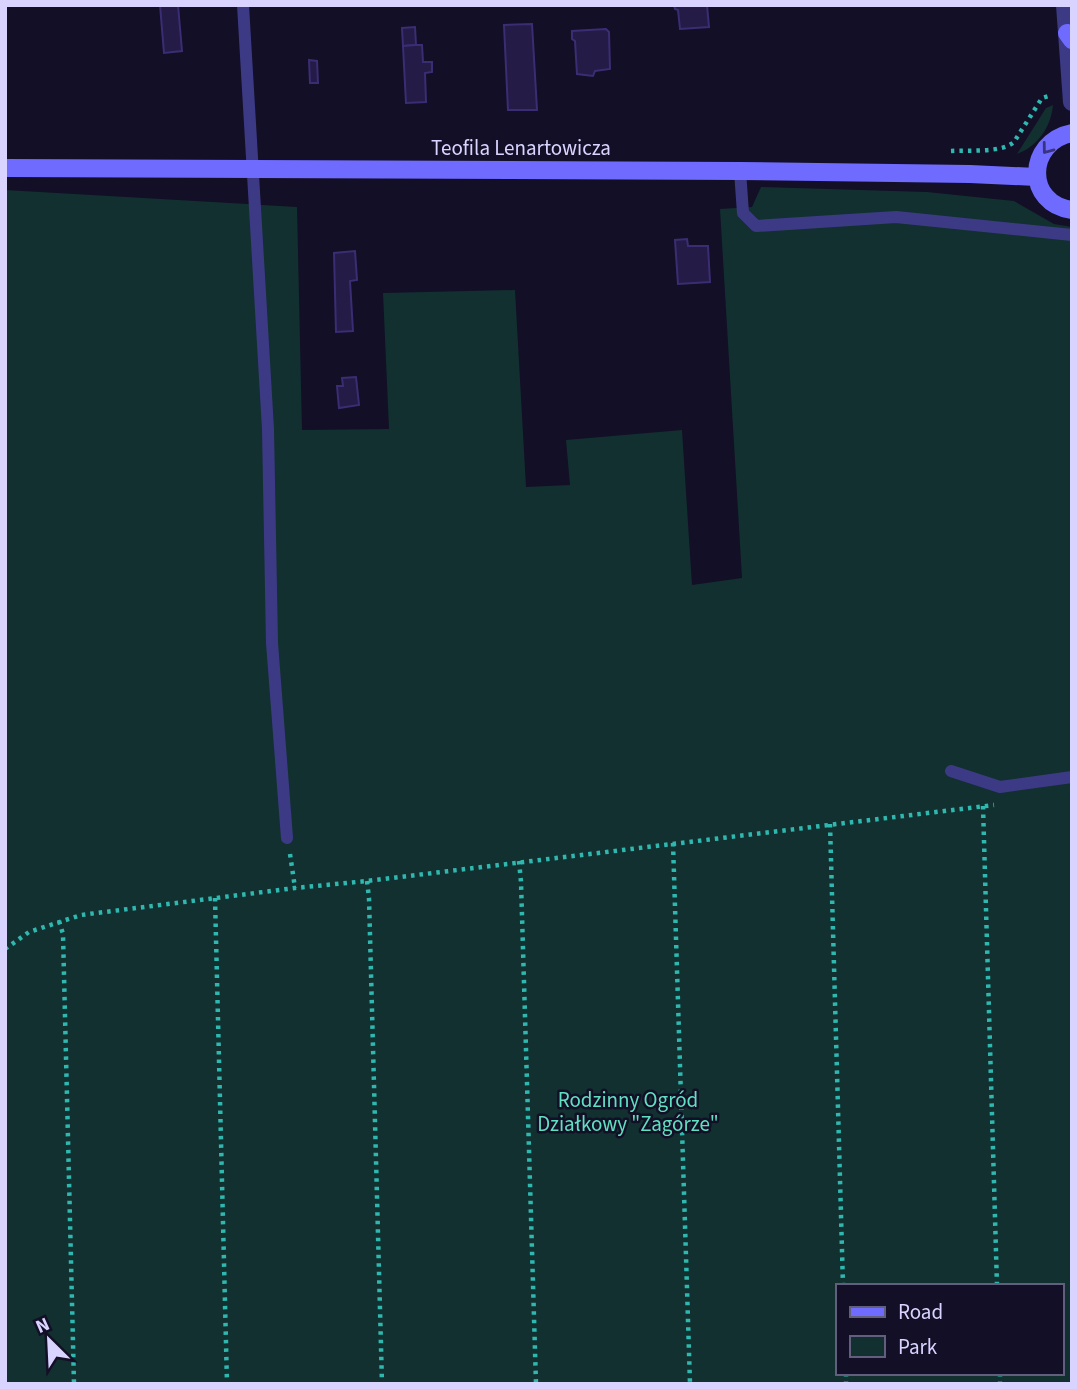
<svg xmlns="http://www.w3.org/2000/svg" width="1077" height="1389" viewBox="0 0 1077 1389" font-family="'Source Sans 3',sans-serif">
  <rect width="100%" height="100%" fill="#130f26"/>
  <g fill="#12302f" fill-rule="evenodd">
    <path d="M1053,105C1051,127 1038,146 1017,154L1046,108Z"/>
    <path d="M761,187L927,192L1014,201L1054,224L1072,227V1384H5V190L297,207L302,430L389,429L383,293L515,290L526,487L570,485L566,440L682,430L692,585L742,578L720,209L752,207ZM837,1286H1061V1373H837Z"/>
  </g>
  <g fill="#241b47" stroke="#3b2d73" stroke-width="2">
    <polygon points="160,5 178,5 182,51 164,53"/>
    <polygon points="674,5 707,5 709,27 680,29 678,10 675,9"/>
    <polygon points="532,24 537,110 508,110 504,25"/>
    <polygon points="415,27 416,45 403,46 402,28"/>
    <polygon points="606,29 609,32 610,69 595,71 593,76 577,74 575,41 572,39 572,31"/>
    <polygon points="416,45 422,45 423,62 432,62 432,72 425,73 426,102 406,103 403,46"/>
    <polygon points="309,60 317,61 318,83 310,83"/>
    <polygon points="687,239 688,246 708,246 710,282 678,284 675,240"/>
    <polygon points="355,251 357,280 350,281 353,331 336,332 334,253"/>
    <polygon points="356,377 359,405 339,408 337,386 343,386 342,378"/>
  </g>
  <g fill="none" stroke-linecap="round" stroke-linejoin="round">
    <g stroke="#2fb8b0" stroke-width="4.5" stroke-dasharray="3.5 5" stroke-linecap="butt">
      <path d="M951,151C968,150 1002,153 1014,142L1042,98L1052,95"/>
      <polyline points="983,806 997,1286"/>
      <polyline points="830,824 843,1286"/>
      <polyline points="673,843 690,1384"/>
      <polyline points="290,854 295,888"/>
      <polyline points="519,861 521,882 536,1384"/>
      <polyline points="367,881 369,898 382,1384"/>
      <polyline points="215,898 227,1384"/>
      <polyline points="59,921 63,934 74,1384"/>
      <polyline points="5,949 29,932 81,915 295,888 367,881 994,805"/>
      <polyline points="846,1373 846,1384"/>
      <polyline points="1000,1373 1000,1384"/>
    </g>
    <g stroke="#3d3a85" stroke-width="12">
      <polyline points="243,5 268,429 272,643 287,838"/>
      <polyline points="740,171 743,213 756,226 896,217 1072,235"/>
      <polyline points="951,771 1000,787 1072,777"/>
    </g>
    <polyline stroke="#3d3a85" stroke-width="18" points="1065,5 1072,102"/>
    <g stroke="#6f6bff" stroke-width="18">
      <polyline points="1067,33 1072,40"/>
      <path d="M1072,133C1026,142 1025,204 1072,210"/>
      <polyline points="5,168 740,171 970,174 1037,177"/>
    </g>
  </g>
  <defs><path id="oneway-chevron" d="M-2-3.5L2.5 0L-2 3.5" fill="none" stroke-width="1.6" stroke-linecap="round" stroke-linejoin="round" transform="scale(1.75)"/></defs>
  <use stroke="#38347d" href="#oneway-chevron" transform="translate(1047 149) rotate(127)"/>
  <g text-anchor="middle" stroke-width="5" stroke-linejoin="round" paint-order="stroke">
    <g font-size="21" fill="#d9d4ff" stroke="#130f26">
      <text x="521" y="155">Teofila Lenartowicza</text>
    </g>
    <g font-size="21" fill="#5fe0c0" stroke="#130f26">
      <text x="628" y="1107">Rodzinny Ogród<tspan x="628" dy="24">Działkowy "Zagórze"</tspan></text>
    </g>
  </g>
  <rect width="1077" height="1389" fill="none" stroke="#d9d4ff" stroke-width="14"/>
  <rect x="836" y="1284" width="228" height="91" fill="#130f26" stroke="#625e7d" stroke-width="2"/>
  <rect x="850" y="1307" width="35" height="10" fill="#6f6bff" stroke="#625e7d" stroke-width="2"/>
  <text x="898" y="1319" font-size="21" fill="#d9d4ff">Road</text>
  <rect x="850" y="1336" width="35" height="21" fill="#12302f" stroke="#625e7d" stroke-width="2"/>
  <text x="898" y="1354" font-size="21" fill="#d9d4ff">Park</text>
  <g transform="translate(49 1340) rotate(336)" stroke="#130f26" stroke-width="5" paint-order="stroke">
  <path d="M0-5L12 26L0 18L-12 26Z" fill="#d9d4ff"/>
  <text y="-10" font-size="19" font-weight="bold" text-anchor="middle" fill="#d9d4ff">N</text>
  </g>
</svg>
